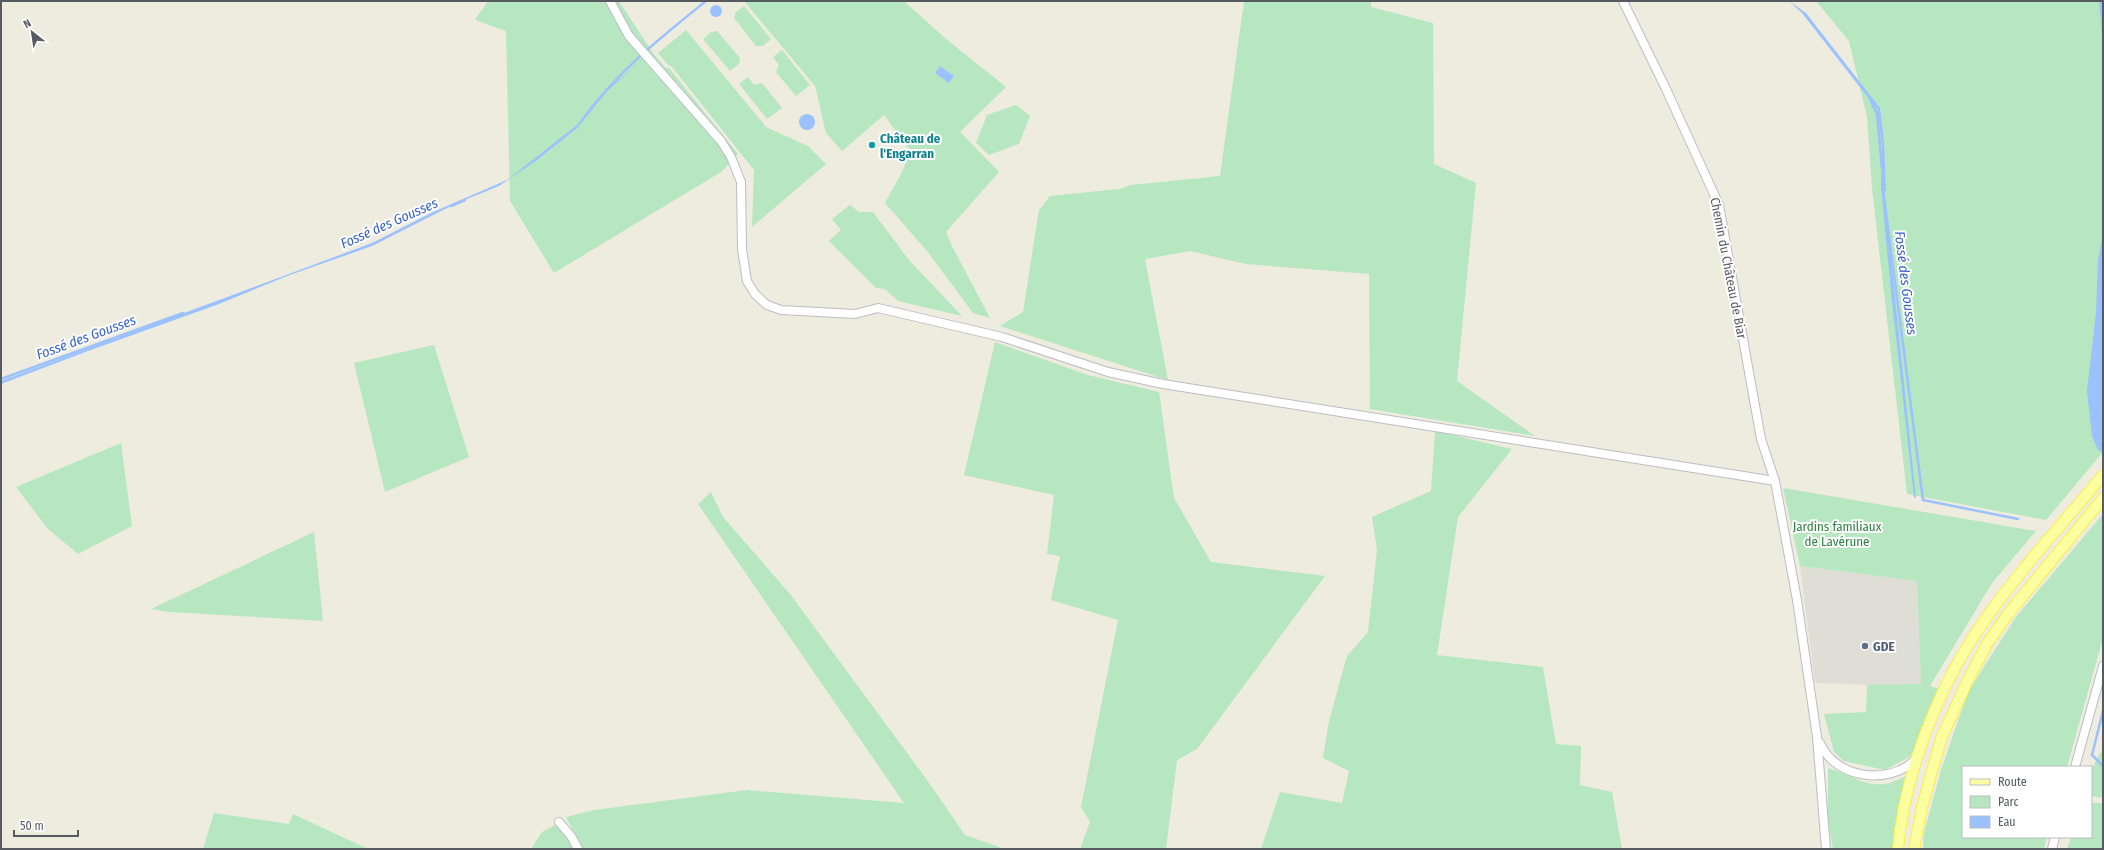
<svg xmlns="http://www.w3.org/2000/svg" width="2104" height="850" viewBox="0 0 2104 850" font-family="'Fira Sans Condensed',sans-serif">
  <rect width="100%" height="100%" fill="#edecde"/>
  <polygon fill="#dfded6" points="1800,566 1917,581 1921,684 1874,685 1815,683"/>
  <g fill="#b7e7c0">
    <polygon points="488,1 619,1 653,53 666,68 669,68 738,154 721,172 554,273 510,201 506,31 475,20"/>
    <path d="M744,1H904L946,39L1006,87L960,132L999,172L946,232L952,246L990,318L973,313L927,251L885,203C894,185 907,168 909,149L884,115L842,151L826,133L815,86Z"/>
    <polygon points="1244,1 1371,1 1371,7 1433,23 1434,164 1476,183 1457,381 1535,436 1370,409 1369,274 1246,264 1190,251 1145,259 1168,380 1000,326 1023,312 1039,210 1050,196 1119,189 1131,185 1220,176"/>
    <polygon points="1816,1 2103,1 2103,452 2046,520 1907,494 1872,188 1867,117 1849,41"/>
    <polygon points="744,6 771,39 763,46 756,46 734,18 736,12"/>
    <polygon points="686,30 766,127 808,146 826,164 752,227 754,170 672,67 668,65 658,53"/>
    <polygon points="717,31 740,58 739,64 730,71 703,39 711,32"/>
    <polygon points="782,50 810,85 796,96 776,72 779,65 773,57"/>
    <polygon points="748,77 754,85 762,83 782,108 767,119 739,84"/>
    <polygon points="1016,105 1030,116 1019,144 989,155 976,143 987,115"/>
    <polygon points="850,205 859,212 873,212 909,260 962,316 898,301 885,289 876,288 829,241 841,230 832,219"/>
    <polygon points="995,342 1088,375 1159,392 1174,498 1211,562 1325,576 1197,749 1177,760 1166,849 1080,849 1090,822 1081,807 1118,620 1051,600 1060,556 1047,554 1054,495 964,475"/>
    <polygon points="434,345 469,457 385,492 354,363"/>
    <polygon points="1435,431 1512,449 1458,517 1437,655 1543,667 1556,744 1581,746 1580,785 1612,792 1622,849 1261,849 1280,792 1342,803 1349,771 1323,758 1329,721 1347,656 1368,632 1377,550 1372,517 1431,491"/>
    <polygon points="121,443 132,526 78,554 48,529 16,487"/>
    <polygon points="1783,488 2036,531 1992,583 1930,686 1940,689 1911,756 1885,770 1844,761 1834,752 1824,714 1866,712 1867,685 1921,684 1917,581 1800,566"/>
    <polygon points="711,492 723,517 790,594 927,780 965,835 1005,849 583,849 566,817 594,810 747,790 904,803 698,504"/>
    <polygon points="2103,514 2103,638 2067,767 1963,767 1963,837 2047,837 2044,849 1923,849 1924,833 1941,770 1968,692 2016,617"/>
    <polygon points="314,532 323,621 169,612 151,609"/>
    <polygon points="2103,748 2103,798 2091,796 2091,770"/>
    <path d="M1828,768C1847,773 1865,787 1885,784C1892,783 1899,779 1906,776L1895,826L1893,849H1833L1828,820Z"/>
    <polygon points="2091,803 2103,803 2103,849 2067,849 2071,837 2091,837"/>
    <polygon points="214,813 289,824 293,814 368,849 203,849"/>
    <polygon points="555,825 569,841 572,849 531,849 542,832"/>
  </g>
  <g fill="#9bc1ff">
    <polygon points="1789,1 1806,13 1880,108 1884,142 1886,191 1884,191 1916,498 1914,497 1892,302 1881,187 1882,146 1877,109 1802,13"/>
    <polygon points="2099,1 2103,1 2103,45"/>
    <circle cx="716" cy="11" r="6"/>
    <polygon points="644,59 608,90 577,128 537,160 499,186 457,203 372,246 287,276 219,304 88,351 1,384 1,381 372,243 433,212 507,180 577,125 605,91"/>
    <polygon points="940,66 954,76 949,83 935,73"/>
    <circle cx="807" cy="122" r="8"/>
    <polygon points="2103,232 2103,453 2098,450 2092,436 2087,391 2096,312 2098,261"/>
  </g>
  <g fill="none" stroke-linecap="round" stroke-linejoin="round">
    <g stroke="#9bc1ff" stroke-width="2.5">
      <polyline points="1870,99 1877,114 1882,168"/>
      <path d="M582,120C618,71 659,39 706,1"/>
      <polyline points="555,144 565,136"/>
      <polyline points="1883,189 1923,500 2018,519"/>
      <polyline points="451,206 465,200"/>
      <polyline points="1,379 183,313"/>
      <polyline points="2103,711 2092,755 2103,766"/>
    </g>
    <defs>
      <g id="minor">
        <polyline points="610,1 629,36 721,141 731,157 741,182 742,249 747,281 755,294 767,305 781,310 855,314 878,308 1002,337 1108,372 1163,384 1775,481 1797,600 1817,737 1826,849"/>
        <polyline points="1623,1 1666,89 1719,205 1761,439 1775,481"/>
        <path d="M1820,743C1835,779 1890,786 1916,759"/>
        <polyline points="2075,767 2103,666"/>
        <polyline points="559,822 571,836 578,849"/>
        <polyline points="2052,849 2055,837"/>
      </g>
      <g id="major">
        <path d="M1898,849C1904,777 1936,693 1976,633C2013,577 2060,527 2103,475"/>
        <polyline points="1914,849 1922,807 1941,739 1968,680 1987,644 2008,614 2103,498"/>
      </g>
    </defs>
    <use href="#minor" stroke="#bbbdc4" stroke-width="10"/>
    <use href="#major" stroke="#feee45" stroke-width="12"/>
    <use href="#minor" stroke="#fff" stroke-width="8"/>
    <use href="#major" stroke="#fcffa0" stroke-width="10"/>
  </g>
  <circle fill="#0f9aa8" stroke="#fff" stroke-width="1.5" cx="872" cy="145" r="4"/>
  <circle fill="#5c6f8a" stroke="#fff" stroke-width="1.5" cx="1865" cy="646" r="4"/>
  <g text-anchor="middle" stroke-width="4" stroke-linejoin="round" paint-order="stroke">
    <g font-size="13" font-weight="bold" fill="#0d838f" stroke="#fff" text-anchor="start">
      <text x="880" y="143">Château de<tspan x="880" dy="15">l'Engarran</tspan></text>
    </g>
    <g font-size="13" fill="#575a61" stroke="#fff">
      <text transform="translate(1729 268) rotate(79)" y="5">Chemin du Château de Biar</text>
    </g>
    <g font-size="13" fill="#2c8440" stroke="#fff">
      <text x="1837" y="531">Jardins familiaux<tspan x="1837" dy="15">de Lavérune</tspan></text>
    </g>
    <g font-size="13" font-weight="bold" fill="#4e5e75" stroke="#fff" text-anchor="start">
      <text x="1873" y="651">GDE</text>
    </g>
    <g font-size="14" font-style="italic" fill="#3461cd" stroke="#fff">
      <text transform="translate(389 223) rotate(-24)" y="5">Fossé des Gousses</text>
      <text transform="translate(1906 283) rotate(83)" y="5">Fossé des Gousses</text>
      <text transform="translate(86 337) rotate(-20)" y="5">Fossé des Gousses</text>
    </g>
  </g>
  <rect width="2104" height="850" fill="none" stroke="#575a61" stroke-width="4"/>
  <rect x="1962" y="766" width="130" height="72" fill="#ffffff" stroke="#bcbdc0"/>
  <rect x="1970" y="779" width="20" height="6" fill="#fcffa0" stroke="#bcbdc0"/>
  <text x="1998" y="786" font-size="12" fill="#575a61">Route</text>
  <rect x="1970" y="796" width="20" height="12" fill="#b7e7c0" stroke="#bcbdc0"/>
  <text x="1998" y="806" font-size="12" fill="#575a61">Parc</text>
  <rect x="1970" y="816" width="20" height="12" fill="#9bc1ff" stroke="#bcbdc0"/>
  <text x="1998" y="826" font-size="12" fill="#575a61">Eau</text>
  <g transform="translate(32 32) rotate(330)" stroke="#ffffff" stroke-width="3" paint-order="stroke">
  <path d="M0-3L7 15L0 10L-7 15Z" fill="#575a61"/>
  <text y="-6" font-size="11" font-weight="bold" text-anchor="middle" fill="#575a61">N</text>
  </g>
  <path d="M14 830v6h64v-6" fill="none" stroke="#575a61" stroke-width="2"/>
  <text x="20" y="830" font-size="12" fill="#575a61" stroke="#ffffff" stroke-width="3" paint-order="stroke">50 m</text>
</svg>
